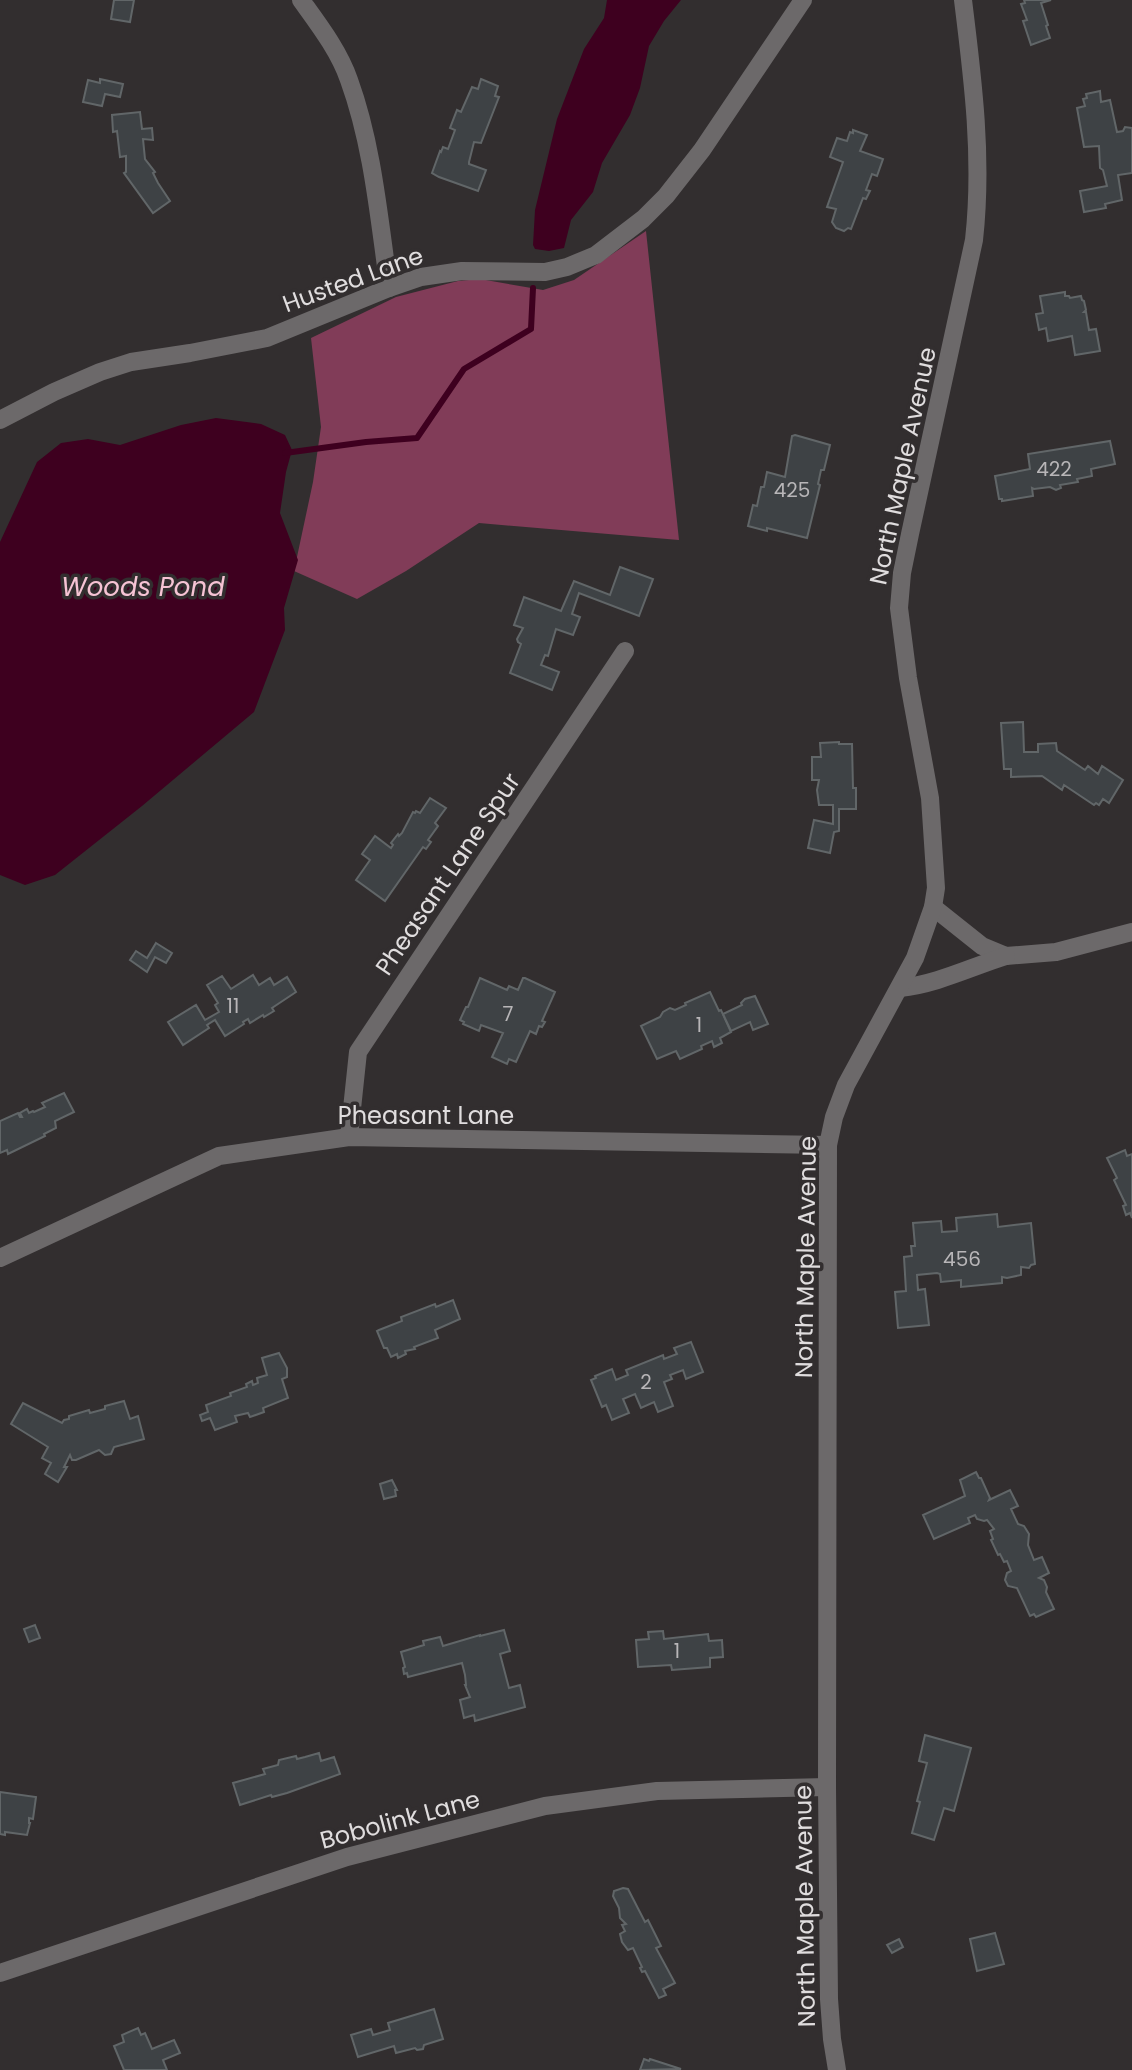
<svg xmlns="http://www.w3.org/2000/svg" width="1132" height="2070" viewBox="0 0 1132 2070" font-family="Poppins,sans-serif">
  <rect width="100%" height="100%" fill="#322e2f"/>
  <polygon fill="#813c58" points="646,231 679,540 479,523 406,571 357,599 294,571 313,482 321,427 311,338 396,297 458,281 480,279 543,290 574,280"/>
  <g fill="#3e001f">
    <polygon points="607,0 681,0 664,21 649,46 640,88 630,115 602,163 593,192 571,220 564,248 549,251 535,249 533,245 535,210 557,119 584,49 604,18"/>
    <polygon points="216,418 261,424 285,435 292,450 286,472 280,513 298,560 284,608 285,630 254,712 142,806 55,875 25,885 0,875 0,542 37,462 61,443 88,439 120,445 181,425"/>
  </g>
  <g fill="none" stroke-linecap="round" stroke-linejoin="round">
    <polyline stroke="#3e001f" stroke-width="6" points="285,453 366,442 417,438 464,369 531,329 533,288"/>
  </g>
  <g fill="#3e4245" stroke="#616668" stroke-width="2">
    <polygon points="114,0 134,0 130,22 111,19"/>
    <polygon points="1024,0 1051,0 1041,3 1048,25 1046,26 1050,38 1031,45 1023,21 1027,20 1021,4 1025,3"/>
    <polygon points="100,79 123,84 120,97 105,94 102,106 83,102 88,80 100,83"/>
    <polygon points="481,79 498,86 495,96 499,97 481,143 474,142 469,162 469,164 486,170 478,191 439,177 432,173 440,151 441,152 443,147 448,149 455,130 450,128 457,110 461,112 472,87 478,89"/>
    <polygon points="1100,91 1101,102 1110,100 1117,132 1123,131 1125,127 1132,128 1132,173 1118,175 1122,200 1105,204 1106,208 1084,212 1080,191 1107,186 1103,170 1100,168 1099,146 1084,147 1077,108 1085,106 1083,99 1087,98 1086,94"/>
    <polygon points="140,112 142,129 152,128 153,140 143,139 145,159 155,172 153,173 158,183 170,201 153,213 124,173 126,172 126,156 120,157 117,131 113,132 112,115"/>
    <polygon points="853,130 867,135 860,151 883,159 877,176 872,174 866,190 870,191 866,199 863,198 851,229 848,228 844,231 836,228 832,222 836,209 827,207 843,162 830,157 837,138 847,141 850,132 853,133"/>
    <polygon points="1065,292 1065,296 1069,296 1070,298 1081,296 1082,300 1084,301 1086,310 1084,312 1086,312 1089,330 1096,329 1100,351 1075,355 1072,336 1048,341 1046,328 1039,330 1036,314 1043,313 1040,296"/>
    <polygon points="795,435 830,445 824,470 821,470 818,484 820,485 807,538 767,528 767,531 748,526 753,505 757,506 761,487 764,487 767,472 785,477 792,436"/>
    <polygon points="1110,441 1115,464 1091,469 1092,476 1077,479 1078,482 1060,485 1061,488 1056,490 1050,487 1034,489 1032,488 1033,496 1002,501 1002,499 999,499 995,476 1030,469 1028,454"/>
    <polygon points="620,567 653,579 639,616 579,593 572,614 580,617 573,635 556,629 548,656 545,655 541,665 559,672 552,690 510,673 521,644 518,642 517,639 523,628 514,625 524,597 561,611 574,581 610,595"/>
    <polygon points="1023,722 1024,752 1038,752 1038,744 1056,743 1057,751 1085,770 1088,766 1098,774 1102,766 1123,780 1109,803 1103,799 1099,805 1096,803 1094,805 1064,785 1062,790 1042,776 1011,777 1011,769 1004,769 1001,723"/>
    <polygon points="839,742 839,744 852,744 853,788 856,788 856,809 839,809 839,831 834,832 830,853 808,848 814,820 833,824 833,805 819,805 817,790 819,780 812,780 812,757 821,757 820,743"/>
    <polygon points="430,798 446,808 435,823 438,826 428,840 431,842 426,849 423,847 385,901 356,880 370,860 362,854 375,836 391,848 393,845 391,843 398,834 399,836 402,833 413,812 415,813 416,811 420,813"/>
    <polygon points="156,943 172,953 166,963 155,957 147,972 130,960 136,951 147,958"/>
    <polygon points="253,975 259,985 270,978 274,985 287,977 296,992 272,1008 274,1011 264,1017 263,1015 250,1023 248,1019 243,1022 244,1024 225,1036 215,1020 207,1025 209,1028 183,1045 168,1022 196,1005 205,1020 219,1012 215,1005 218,1003 207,985 222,976 231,989"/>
    <polygon points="480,978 507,990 509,986 518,990 523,978 525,978 555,992 542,1021 545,1022 542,1027 539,1026 536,1034 530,1031 516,1062 509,1059 507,1064 492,1057 503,1033 481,1025 479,1031 463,1024 464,1022 460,1020 466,1007 468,1007"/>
    <polygon points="710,992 719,1011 721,1010 731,1032 720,1038 722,1043 714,1047 712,1041 701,1046 702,1049 680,1059 676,1051 657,1059 641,1026 660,1017 663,1012 670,1008 675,1010 686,1005 685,1003"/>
    <polygon points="755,996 768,1024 753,1030 750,1022 731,1031 723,1014 742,1005 741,1003 745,999"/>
    <polygon points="64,1093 74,1112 55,1121 56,1128 44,1134 45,1136 8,1154 7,1150 0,1153 0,1121 18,1113 20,1117 22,1117 20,1113 27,1109 29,1113 33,1111 34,1112 45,1107 42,1103"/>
    <polygon points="1125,1150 1127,1156 1132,1154 1132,1218 1130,1213 1126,1215 1123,1206 1126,1205 1114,1180 1117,1178 1107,1158"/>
    <polygon points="997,1214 998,1227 1031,1223 1035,1264 1031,1265 1029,1268 1021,1267 1021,1275 1007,1278 1002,1277 1002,1283 961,1287 961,1280 941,1282 940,1274 937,1273 917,1275 918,1290 925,1289 929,1325 898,1328 895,1292 906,1291 904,1257 912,1256 911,1246 915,1246 913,1223 941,1221 942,1232 957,1231 956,1218"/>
    <polygon points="453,1300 460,1319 435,1330 438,1338 414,1347 415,1349 405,1351 406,1354 398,1358 397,1354 391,1357 387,1348 384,1348 377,1331 379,1330 402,1321 401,1317 435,1304 436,1307"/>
    <polygon points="691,1342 703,1372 686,1379 683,1370 670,1375 672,1379 664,1382 673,1406 658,1412 654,1402 641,1408 635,1394 623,1399 629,1413 612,1420 606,1405 602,1407 591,1380 596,1378 595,1376 612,1369 616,1380 628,1375 626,1370 663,1355 664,1359 677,1354 674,1348"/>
    <polygon points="279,1353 287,1368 287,1377 282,1379 288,1398 263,1408 264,1412 250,1417 248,1413 235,1416 237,1422 215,1430 210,1418 202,1421 200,1415 208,1412 206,1405 231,1396 230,1393 247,1387 246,1384 252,1381 253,1385 258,1383 257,1378 267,1375 262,1358"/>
    <polygon points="124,1401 130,1419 138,1416 144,1439 114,1447 111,1454 105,1455 99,1450 76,1460 72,1460 70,1455 64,1467 67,1467 58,1482 45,1474 51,1463 42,1458 48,1447 11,1424 23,1403 62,1423 64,1420 69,1419 69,1416 89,1410 90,1413 105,1409 105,1406"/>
    <polygon points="976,1472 979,1478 981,1478 990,1498 989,1500 1010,1490 1018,1506 1011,1509 1018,1524 1024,1526 1029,1534 1028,1545 1034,1560 1042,1557 1049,1573 1039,1578 1044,1580 1047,1587 1046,1592 1054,1609 1036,1617 1034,1614 1030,1616 1017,1588 1008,1586 1005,1580 1007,1573 1011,1571 1007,1561 1004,1562 1000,1554 998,1555 991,1540 993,1539 990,1531 994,1529 987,1520 984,1521 977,1519 975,1515 968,1518 970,1523 934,1539 923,1515 965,1496 960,1480"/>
    <polygon points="392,1480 397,1490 395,1490 396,1496 384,1499 380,1484"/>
    <polygon points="35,1625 40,1638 29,1642 24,1629"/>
    <polygon points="504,1630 510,1651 500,1654 509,1688 520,1685 525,1707 475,1721 474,1715 464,1718 460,1700 470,1697 465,1685 466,1685 465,1675 462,1663 408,1677 407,1673 404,1674 403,1668 405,1667 401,1652 424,1645 423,1641 440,1637 443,1646 480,1635 480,1636"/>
    <polygon points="663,1631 664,1639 708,1634 709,1641 722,1640 723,1657 710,1658 710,1667 672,1670 671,1665 638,1667 636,1640 649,1639 648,1632"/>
    <polygon points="925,1735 971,1748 954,1811 944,1808 934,1840 912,1833 920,1802 917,1801 927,1763 919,1761"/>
    <polygon points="319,1753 321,1761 334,1757 340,1774 287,1793 272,1797 271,1795 240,1805 233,1783 265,1774 263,1769 278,1765 279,1760 296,1756 297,1759 305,1757"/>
    <polygon points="0,1792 36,1797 33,1819 29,1818 29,1823 30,1823 27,1835 5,1832 5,1835 0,1834"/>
    <polygon points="623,1888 628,1889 645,1922 648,1920 661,1946 656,1948 675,1983 663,1989 666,1995 659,1998 645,1971 642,1972 640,1968 642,1967 633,1948 628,1950 622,1942 620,1934 625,1931 622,1925 626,1924 620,1918 619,1908 613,1896 614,1891"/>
    <polygon points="995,1933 1004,1964 977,1971 970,1939"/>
    <polygon points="899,1939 903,1947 892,1953 887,1945"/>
    <polygon points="434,2009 443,2039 424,2045 423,2049 417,2050 415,2048 396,2053 394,2046 358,2057 351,2035 371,2029 373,2035 390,2030 388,2023"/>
    <polygon points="138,2028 141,2035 145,2033 152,2049 174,2040 180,2053 163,2060 167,2070 124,2070 114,2046 124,2042 122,2035"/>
    <polygon points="644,2059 649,2061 650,2059 681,2069 640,2070"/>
  </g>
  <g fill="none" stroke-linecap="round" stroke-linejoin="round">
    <g stroke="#6c696a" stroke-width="18">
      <path d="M301,0C319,25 339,51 349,80C373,146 379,219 389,288"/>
      <polyline points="0,420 54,392 100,372 131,362 190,353 267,338 389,288 421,277 462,271 545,272 567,267 596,255 643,219 666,196 702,150 803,0"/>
      <polyline points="933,907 982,946 1006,956 1056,952 1132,932"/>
      <path d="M900,988C937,984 971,967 1006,956"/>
      <polyline points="349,1137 358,1052 625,651"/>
      <polyline points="0,1258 219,1156 349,1137 828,1145"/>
      <polyline points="0,1973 347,1857 545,1806 657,1791 827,1787"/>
      <path d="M837,2070L832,2039L829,1999L827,1787L828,1145L834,1117L846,1085L915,958L933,907L936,888L930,798L908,678L899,608L902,573L910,534L974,240C983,159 973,80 963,0"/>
    </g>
  </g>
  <g text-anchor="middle" stroke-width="7" stroke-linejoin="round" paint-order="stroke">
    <g font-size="20" fill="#b8b6b8">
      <text x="1054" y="476">422</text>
      <text x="792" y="497">425</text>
      <text x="233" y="1013">11</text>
      <text x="508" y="1021">7</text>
      <text x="699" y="1032">1</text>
      <text x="962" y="1266">456</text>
      <text x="646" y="1389">2</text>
      <text x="677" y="1658">1</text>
    </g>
    <g font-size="24" fill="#e0ddde" stroke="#322e2f">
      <text transform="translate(353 280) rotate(-20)" y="8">Husted Lane</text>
      <text transform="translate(903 466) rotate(-78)" y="8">North Maple Avenue</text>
      <text transform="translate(448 874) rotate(-56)" y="8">Pheasant Lane Spur</text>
      <text x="426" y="1124">Pheasant Lane</text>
      <text transform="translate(806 1257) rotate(-89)" y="8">North Maple Avenue</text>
      <text transform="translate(400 1820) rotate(-15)" y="8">Bobolink Lane</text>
      <text transform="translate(805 1906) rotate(-91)" y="8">North Maple Avenue</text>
    </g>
    <g font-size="26" font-style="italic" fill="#f6c3d4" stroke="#322e2f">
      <text x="143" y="596">Woods Pond</text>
    </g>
  </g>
</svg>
